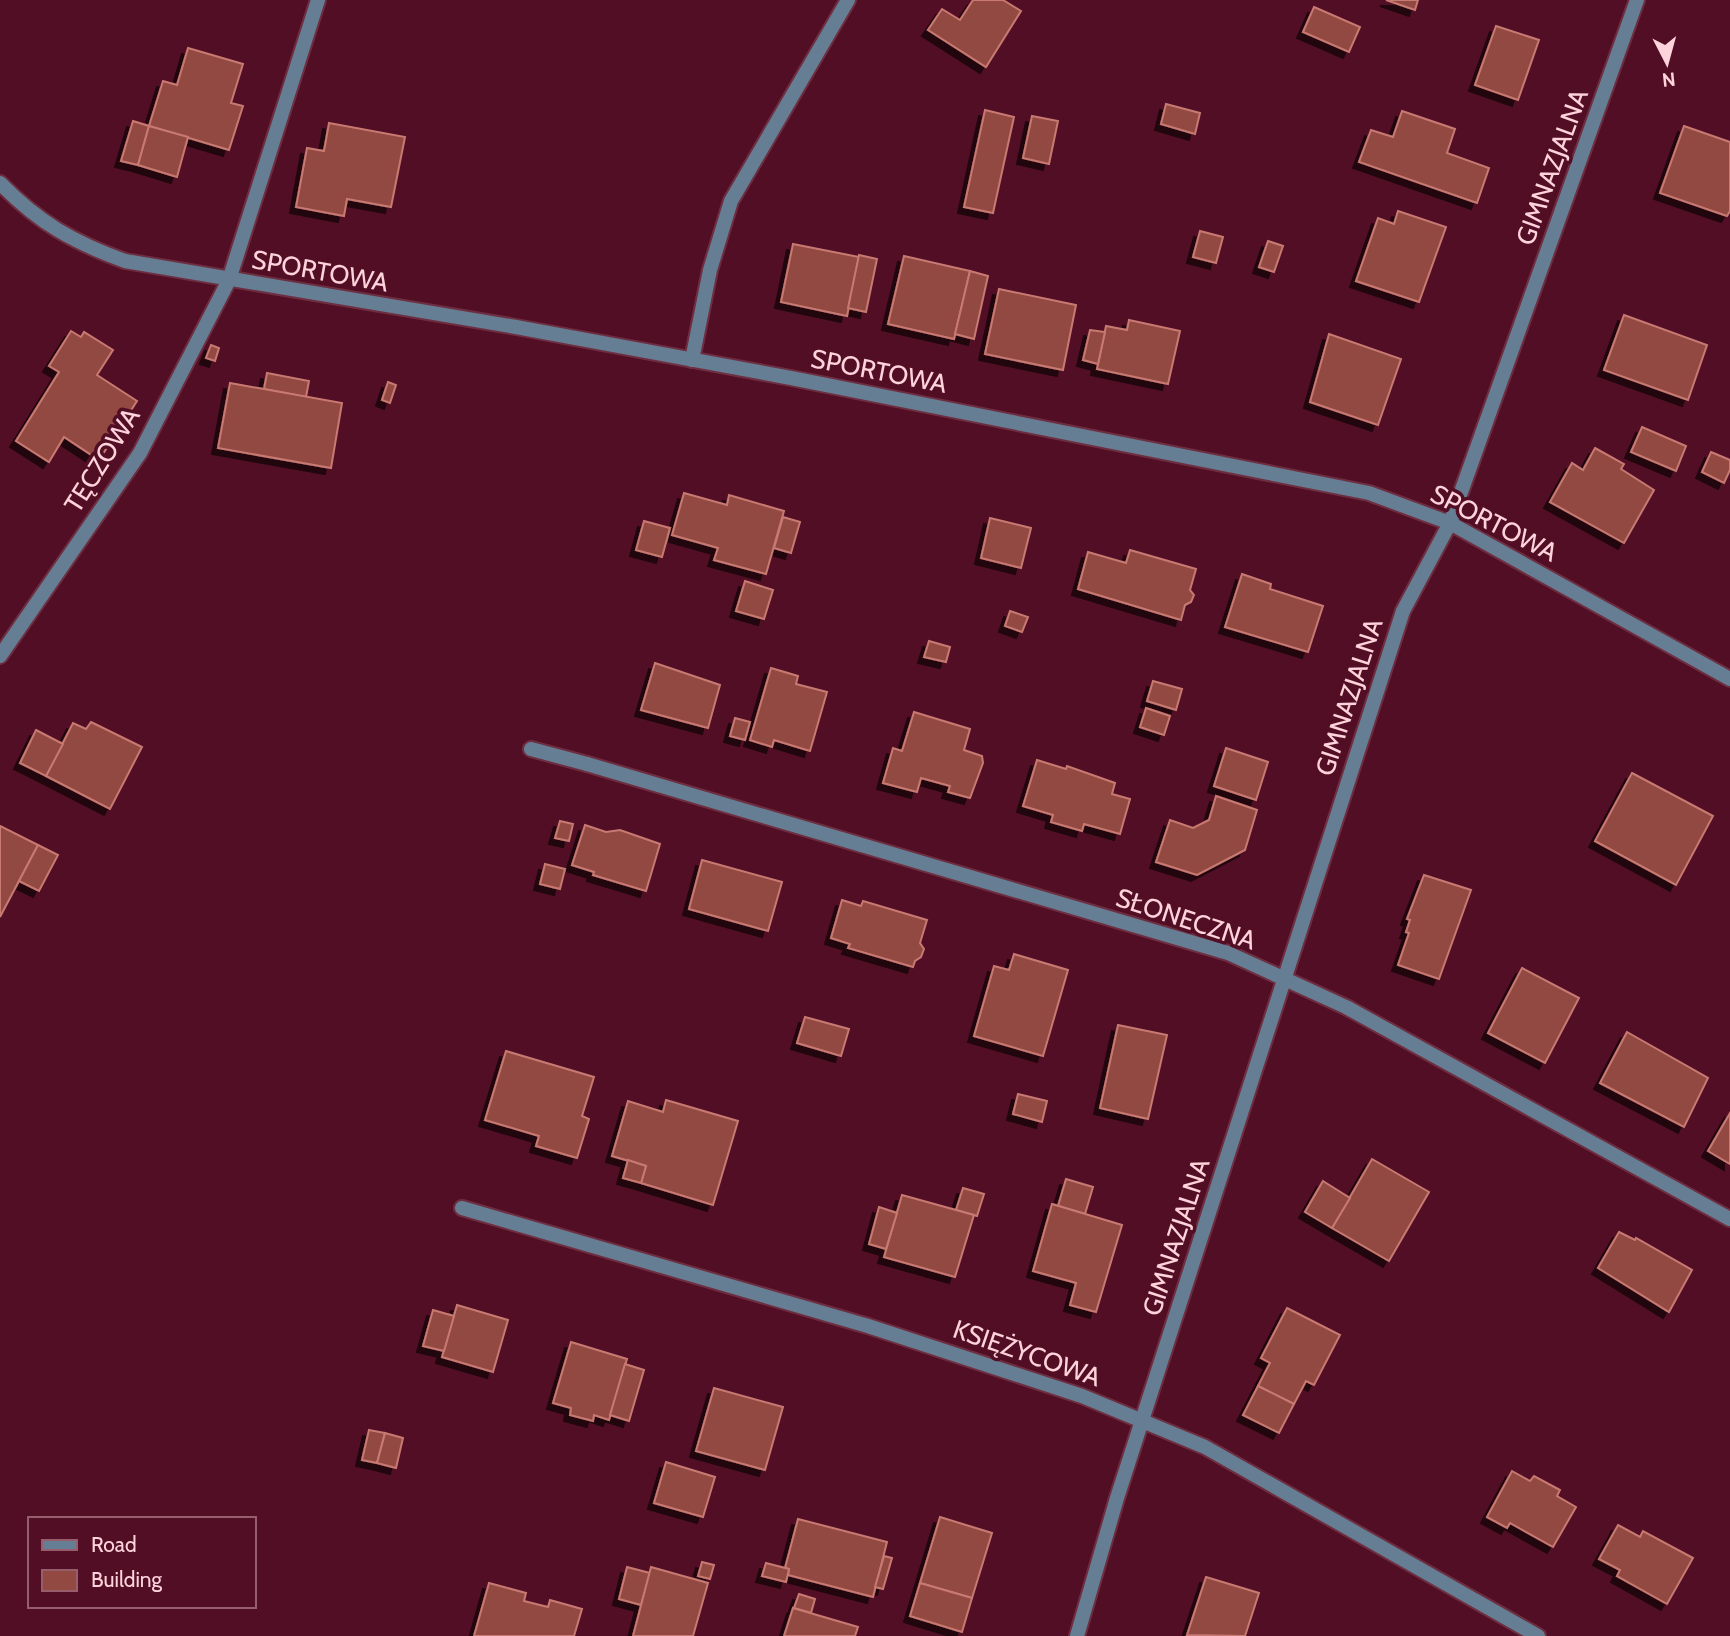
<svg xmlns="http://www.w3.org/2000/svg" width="1730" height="1636" viewBox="0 0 1730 1636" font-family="Cabin,sans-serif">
  <defs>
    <filter id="shadow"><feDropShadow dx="-6" dy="6" stdDeviation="0" flood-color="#0009"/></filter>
  </defs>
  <rect width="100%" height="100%" fill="#520e24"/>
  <g fill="#914942" stroke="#c87a72" stroke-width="2" filter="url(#shadow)">
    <polygon points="973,0 1003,0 1021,11 986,67 928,30 942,9 960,20"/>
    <polygon points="1386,0 1418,0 1415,10"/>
    <polygon points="1314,7 1360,27 1349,52 1303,32"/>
    <polygon points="1496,26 1539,40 1518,100 1475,85"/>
    <polygon points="188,48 243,64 231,103 243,106 229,150 149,126 163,81 177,85"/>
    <polygon points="1166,104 1200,113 1195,134 1161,124"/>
    <polygon points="985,110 1014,117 993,213 964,207"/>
    <polygon points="1402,111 1455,129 1447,153 1489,168 1477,203 1359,162 1371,130 1393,137"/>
    <polygon points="1032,116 1058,121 1049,164 1023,158"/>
    <polygon points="133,121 149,126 138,165 121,161"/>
    <polygon points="329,123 405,137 391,207 347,199 344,216 296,207 307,148 324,151"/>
    <polygon points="149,126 188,137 177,177 138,165"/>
    <polygon points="1684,126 1730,142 1730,211 1727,216 1660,193"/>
    <polygon points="1398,211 1446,227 1419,302 1356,281 1378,218 1394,224"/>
    <polygon points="1200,231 1223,237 1216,263 1193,257"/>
    <polygon points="1268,241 1283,246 1274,272 1259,267"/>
    <polygon points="793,244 859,257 847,316 781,302"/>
    <polygon points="859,255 877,259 866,312 848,308"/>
    <polygon points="904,256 970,271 954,339 888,324"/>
    <polygon points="970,271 988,276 974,339 955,334"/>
    <polygon points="999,289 1076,305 1063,370 985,354"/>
    <polygon points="1624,315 1707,345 1688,400 1604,370"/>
    <polygon points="1129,320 1180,331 1168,384 1097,369 1106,326 1127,330"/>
    <polygon points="1090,330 1105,332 1098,364 1083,360"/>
    <polygon points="71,331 81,337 84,332 113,350 97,375 137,401 99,460 64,437 49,462 16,441 59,372 49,366"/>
    <polygon points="1329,334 1401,359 1378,425 1310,402"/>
    <polygon points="211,345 219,348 215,361 206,358"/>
    <polygon points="267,373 309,381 306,397 264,389"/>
    <polygon points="388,382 396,385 390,403 382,400"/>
    <polygon points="230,383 342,403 331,468 218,448"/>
    <polygon points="1642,427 1686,446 1676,471 1631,452"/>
    <polygon points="1595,448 1624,464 1621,469 1654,490 1624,543 1550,502 1572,463 1583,470"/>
    <polygon points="1711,452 1730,460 1730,470 1724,483 1702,472"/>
    <polygon points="684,493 727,505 729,495 784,511 766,574 714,560 718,548 672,535"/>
    <polygon points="783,517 800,522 791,553 774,548"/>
    <polygon points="990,518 1031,528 1021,568 981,558"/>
    <polygon points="644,521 670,528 662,557 636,550"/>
    <polygon points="1130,550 1196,569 1190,590 1194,595 1191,602 1185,605 1181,620 1078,589 1088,552 1126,563"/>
    <polygon points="1242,574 1271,584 1270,589 1323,606 1308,652 1225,627"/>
    <polygon points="745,581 773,590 764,619 736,611"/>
    <polygon points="1010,611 1028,617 1022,632 1005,626"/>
    <polygon points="929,641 950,647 946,662 924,657"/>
    <polygon points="655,663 720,685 708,728 641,710"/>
    <polygon points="771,668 798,676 796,684 827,692 810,751 774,740 772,747 750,740"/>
    <polygon points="1153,681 1182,689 1176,710 1147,701"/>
    <polygon points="1146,708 1170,716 1164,735 1140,727"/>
    <polygon points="914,712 970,729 964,750 982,756 983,763 970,798 948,792 950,786 921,778 917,792 883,783 893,748 902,751"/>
    <polygon points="735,718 750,722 745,740 730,736"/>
    <polygon points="91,722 142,747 110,809 46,776 73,723 86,729"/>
    <polygon points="36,730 63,744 46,776 20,763"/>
    <polygon points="1226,748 1268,762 1256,800 1214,786"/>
    <polygon points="1037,760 1066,769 1067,766 1115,783 1112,794 1130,799 1120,834 1084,824 1082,831 1051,822 1053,815 1023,806"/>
    <polygon points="1632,773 1713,816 1676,885 1595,841"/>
    <polygon points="1216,796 1257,810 1245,850 1197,875 1156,862 1170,820 1193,828 1209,820"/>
    <polygon points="560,821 573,824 569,841 555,838"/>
    <polygon points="585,825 606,832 620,830 660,844 646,891 593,875 594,872 572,865"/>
    <polygon points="0,826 38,845 0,917"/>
    <polygon points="38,845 58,855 39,891 19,881"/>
    <polygon points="702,860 782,882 768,931 689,909"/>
    <polygon points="545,864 565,869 560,889 540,884"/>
    <polygon points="1424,875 1471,890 1439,979 1398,965 1409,933 1406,932 1410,920 1407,919"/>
    <polygon points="842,900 861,906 863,901 927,920 920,943 924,949 921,957 915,961 913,967 848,948 850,944 831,938"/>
    <polygon points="1014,954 1068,970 1043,1056 974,1036 994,966 1009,970"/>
    <polygon points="1522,968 1579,998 1545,1063 1488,1033"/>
    <polygon points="805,1017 849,1029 841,1056 797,1043"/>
    <polygon points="1118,1025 1167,1035 1148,1119 1100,1108"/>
    <polygon points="1627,1032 1708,1078 1684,1127 1600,1083"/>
    <polygon points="506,1051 594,1077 582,1116 589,1119 577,1158 536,1146 539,1136 485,1120"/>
    <polygon points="1018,1094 1047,1101 1042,1122 1013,1114"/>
    <polygon points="666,1100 738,1121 713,1205 641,1183 646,1166 612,1156 628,1101 663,1112"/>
    <polygon points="1730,1113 1730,1164 1708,1151"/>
    <polygon points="1372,1159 1429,1192 1389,1261 1332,1228"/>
    <polygon points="628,1160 646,1166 641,1183 623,1178"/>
    <polygon points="1066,1179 1093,1187 1085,1214 1058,1206"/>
    <polygon points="1323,1181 1350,1198 1332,1228 1305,1212"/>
    <polygon points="963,1188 984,1194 977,1216 956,1210"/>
    <polygon points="902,1195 974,1215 955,1277 884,1257"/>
    <polygon points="1052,1204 1122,1225 1096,1312 1070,1305 1076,1283 1033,1271"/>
    <polygon points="879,1207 897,1213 886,1249 869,1244"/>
    <polygon points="1619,1232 1635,1240 1636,1238 1692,1270 1669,1312 1598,1268"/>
    <polygon points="457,1305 508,1320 493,1372 442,1357"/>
    <polygon points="1287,1308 1340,1335 1314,1385 1306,1381 1294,1404 1258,1386 1270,1363 1261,1358"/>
    <polygon points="433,1310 454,1316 444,1351 423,1346"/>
    <polygon points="571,1342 627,1359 609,1420 594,1415 593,1421 570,1415 571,1408 553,1403"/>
    <polygon points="625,1364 644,1370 629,1421 610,1415"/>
    <polygon points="1258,1386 1294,1404 1279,1433 1243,1415"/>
    <polygon points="714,1388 783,1407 765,1470 696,1451"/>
    <polygon points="369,1430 385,1433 377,1463 362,1460"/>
    <polygon points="385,1433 403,1438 396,1468 377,1463"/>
    <polygon points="666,1462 715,1477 703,1517 654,1503"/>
    <polygon points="1512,1471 1530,1481 1534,1476 1560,1490 1557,1496 1576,1507 1553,1547 1510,1523 1507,1528 1487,1517"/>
    <polygon points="940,1517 992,1533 972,1598 920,1583"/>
    <polygon points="798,1519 887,1542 873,1597 788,1575 789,1569 785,1568"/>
    <polygon points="1618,1525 1640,1537 1643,1531 1693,1558 1667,1604 1617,1576 1620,1570 1599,1559"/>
    <polygon points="884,1556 892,1558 883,1589 875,1587"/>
    <polygon points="702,1562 714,1565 710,1579 698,1576"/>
    <polygon points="766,1563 789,1569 786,1582 762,1576"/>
    <polygon points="627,1567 650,1573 641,1605 619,1599"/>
    <polygon points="651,1567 708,1583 693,1636 633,1636"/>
    <polygon points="1206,1577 1259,1593 1245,1636 1187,1635"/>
    <polygon points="489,1583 526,1593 524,1601 548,1607 550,1600 582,1609 574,1636 474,1636"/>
    <polygon points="920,1583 972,1598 962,1632 910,1616"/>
    <polygon points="799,1594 815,1599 811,1613 794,1608"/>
    <polygon points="793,1608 858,1627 855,1636 784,1636"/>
  </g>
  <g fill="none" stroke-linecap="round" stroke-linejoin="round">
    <defs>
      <g id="service">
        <polyline points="229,280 318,0"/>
        <polyline points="531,749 587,764"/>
      </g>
      <g id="minor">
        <path d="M0,183C39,223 73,242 125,261L516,327L791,378L1369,493L1450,523L1730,679"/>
        <polyline points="692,360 710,270 731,201 848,0"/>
        <polyline points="0,656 140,453 229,280"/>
        <polyline points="587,764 1228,953 1346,1007 1730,1219"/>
        <polyline points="462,1208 868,1326 1082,1396 1205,1447 1538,1636"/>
        <polyline points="1077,1636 1117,1498 1403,611 1450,523 1637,0"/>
      </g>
    </defs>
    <use href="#service" stroke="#6e2e41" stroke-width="18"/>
    <use href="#minor" stroke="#6e2e41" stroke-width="18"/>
    <use href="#service" stroke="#667e94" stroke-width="14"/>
    <use href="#minor" stroke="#667e94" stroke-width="14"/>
  </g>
  <g text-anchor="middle" stroke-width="7" stroke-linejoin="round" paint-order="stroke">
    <g font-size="26" fill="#fed3db" stroke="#520e24">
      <text transform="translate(1552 167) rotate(-70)" y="9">GIMNAZJALNA</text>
      <text transform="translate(320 271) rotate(10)" y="9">SPORTOWA</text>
      <text transform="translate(879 371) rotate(11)" y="9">SPORTOWA</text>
      <text transform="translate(102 460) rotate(-58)" y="9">TĘCZOWA</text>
      <text transform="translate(1494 523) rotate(27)" y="9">SPORTOWA</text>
      <text transform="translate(1349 697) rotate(-72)" y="9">GIMNAZJALNA</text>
      <text transform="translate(1186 919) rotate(18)" y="9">SŁONECZNA</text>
      <text transform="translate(1176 1237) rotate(-72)" y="9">GIMNAZJALNA</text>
      <text transform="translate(1027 1353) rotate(19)" y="9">KSIĘŻYCOWA</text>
    </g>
  </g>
  <rect x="28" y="1517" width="228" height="91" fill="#520e24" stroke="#975d6d" stroke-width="2"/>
  <rect x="42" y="1540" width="35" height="10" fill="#667e94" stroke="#975d6d" stroke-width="2"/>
  <text x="91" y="1552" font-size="21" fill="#fed3db">Road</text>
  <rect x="42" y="1570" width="35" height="21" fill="#914942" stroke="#975d6d" stroke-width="2"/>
  <text x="91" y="1587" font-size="21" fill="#fed3db">Building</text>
  <g transform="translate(1667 63) rotate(174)" stroke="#520e24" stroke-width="5" paint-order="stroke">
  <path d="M0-5L12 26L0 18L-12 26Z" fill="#fed3db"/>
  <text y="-10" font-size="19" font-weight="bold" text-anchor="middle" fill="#fed3db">N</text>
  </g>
</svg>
